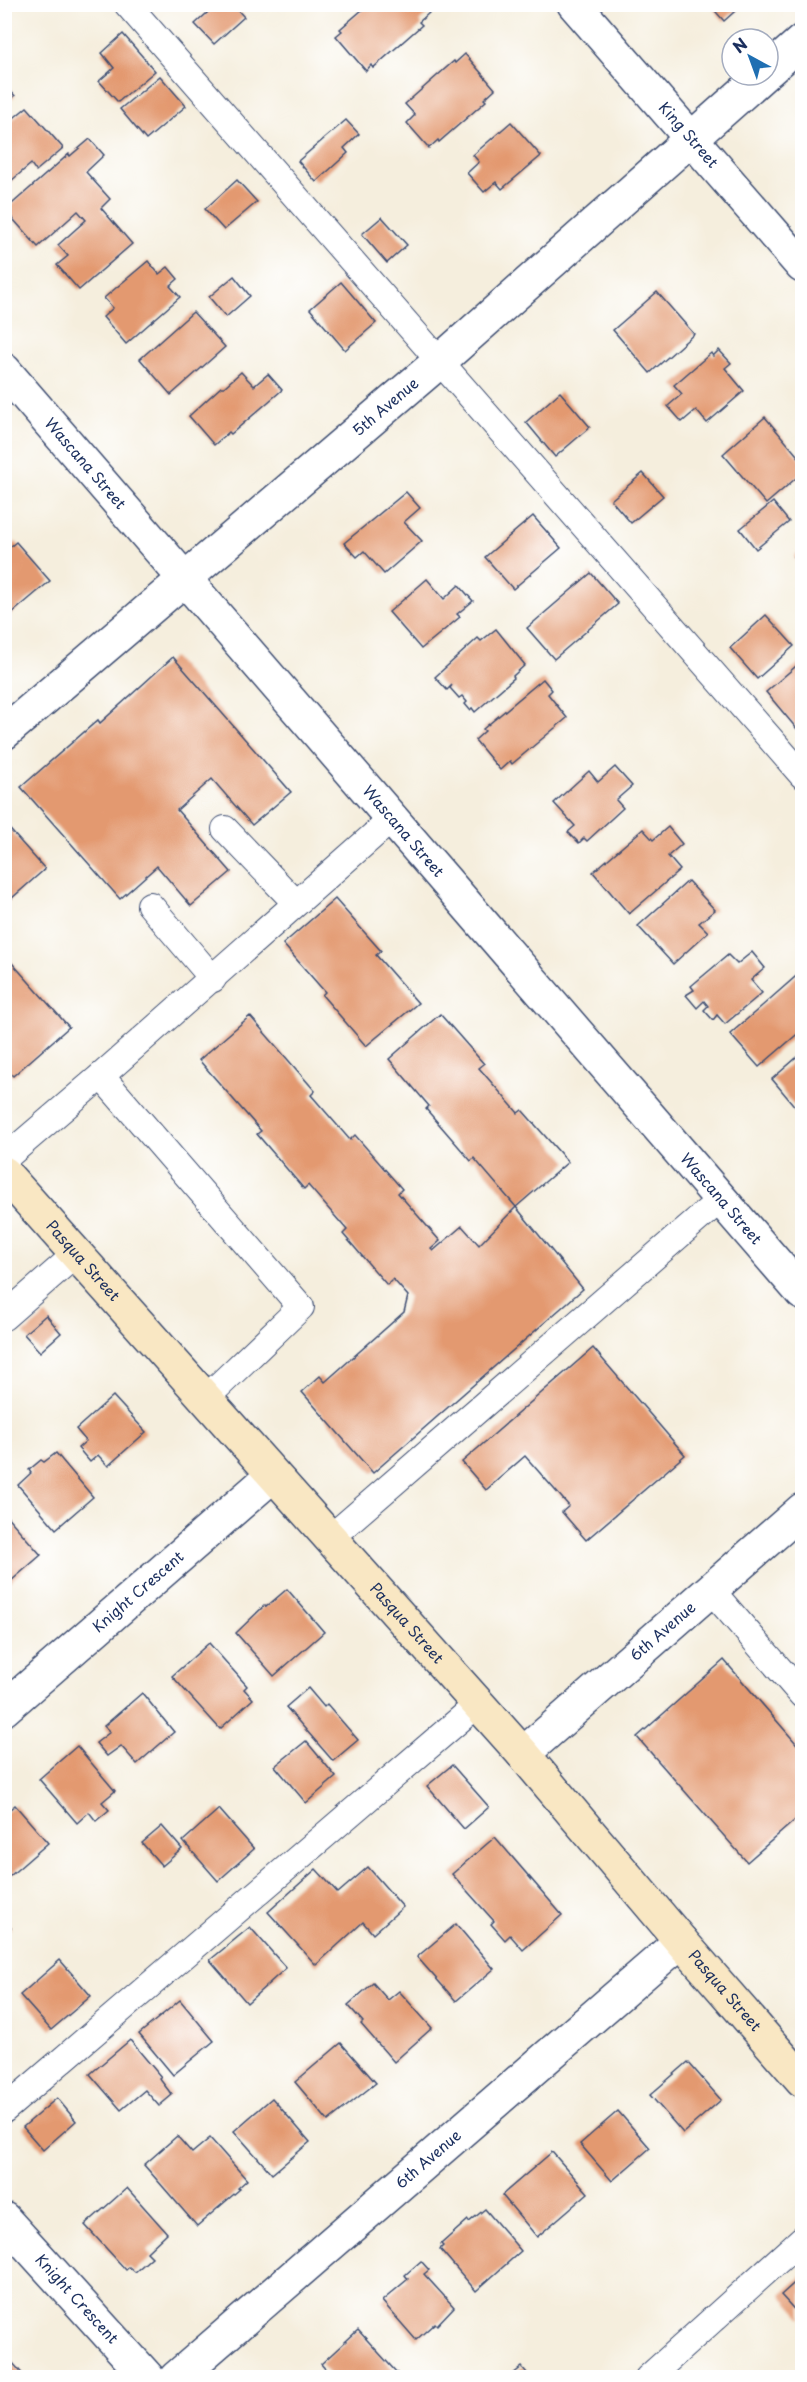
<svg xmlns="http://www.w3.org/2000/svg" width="807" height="2382" viewBox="0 0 807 2382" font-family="'Playpen Sans',sans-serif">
  <rect width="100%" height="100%" fill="#fff"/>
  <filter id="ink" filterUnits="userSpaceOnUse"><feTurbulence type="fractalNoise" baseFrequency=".0167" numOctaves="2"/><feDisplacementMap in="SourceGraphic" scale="12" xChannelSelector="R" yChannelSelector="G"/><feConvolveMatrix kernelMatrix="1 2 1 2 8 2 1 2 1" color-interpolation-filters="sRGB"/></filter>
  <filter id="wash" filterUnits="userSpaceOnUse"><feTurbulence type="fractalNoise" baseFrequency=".008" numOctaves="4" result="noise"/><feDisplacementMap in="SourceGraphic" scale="24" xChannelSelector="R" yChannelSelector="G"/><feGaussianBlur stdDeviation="1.35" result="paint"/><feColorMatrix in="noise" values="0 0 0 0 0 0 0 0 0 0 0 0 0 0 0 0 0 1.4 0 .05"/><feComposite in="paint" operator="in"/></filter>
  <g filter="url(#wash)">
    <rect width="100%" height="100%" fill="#f5eedd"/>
    <g id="blocks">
      <g fill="#e3996f">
        <polygon points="217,4 232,4 244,17 214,44 195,24"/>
        <polygon points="369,4 422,4 429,13 419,22 422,25 373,68 371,65 366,71 336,36 342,31 340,29"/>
        <polygon points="709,4 743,4 724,21"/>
        <polygon points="123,34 155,71 118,102 99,81 114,68 102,53"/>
        <polygon points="465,54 495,89 484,99 486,101 439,142 438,140 429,148 407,123 415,115 405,104 454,61 455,63"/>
        <polygon points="160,76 186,106 146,140 120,109"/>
        <polygon points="4,84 15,96 4,104"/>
        <polygon points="27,107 63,148 36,171 31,164 4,187 4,126"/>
        <polygon points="346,120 359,134 344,148 348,153 316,182 298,161"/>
        <polygon points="511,122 541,156 502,189 496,182 484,192 467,173 479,162 473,155"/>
        <polygon points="90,139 104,155 86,172 110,199 101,208 132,244 79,290 57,265 68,256 58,245 86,220 78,211 38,247 5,210 69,154 70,156"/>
        <polygon points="237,180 257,202 224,230 205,209"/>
        <polygon points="382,217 407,245 387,263 362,234"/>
        <polygon points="148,261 159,274 168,267 178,279 170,286 180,297 126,344 103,317 113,308 104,298"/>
        <polygon points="234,276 250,296 226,317 209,297"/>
        <polygon points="341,282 376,323 345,350 310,309"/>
        <polygon points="657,292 694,334 650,373 613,330"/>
        <polygon points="193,312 225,347 171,395 140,359"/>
        <polygon points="719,350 731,363 725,368 744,391 707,423 696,410 682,422 668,406 682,394 674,385 711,353 713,356"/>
        <polygon points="241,372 254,386 268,374 282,390 231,434 229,432 214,445 189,416 221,387 224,387"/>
        <polygon points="560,392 590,427 555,457 526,422"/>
        <polygon points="765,417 802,461 802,473 766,504 723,454"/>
        <polygon points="643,473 663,496 631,523 611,500"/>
        <polygon points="406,492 420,508 404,522 422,541 384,574 364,551 357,557 344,543"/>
        <polygon points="773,502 789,522 756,549 740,529"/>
        <polygon points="533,516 561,548 513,589 485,557"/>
        <polygon points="16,542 50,581 4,620 4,552"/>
        <polygon points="802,549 802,567 794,557"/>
        <polygon points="591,573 618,604 554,659 527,628"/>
        <polygon points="427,579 444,599 459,585 473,601 457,614 460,617 421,649 389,612"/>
        <polygon points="766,615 794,646 757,679 730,648"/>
        <polygon points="496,629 525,665 513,676 514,678 475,712 472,708 470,710 465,704 467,702 462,696 459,698 450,688 452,685 447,690 435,677 478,638 481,641"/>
        <polygon points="173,657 291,792 252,825 212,779 177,810 231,872 191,906 157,866 120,899 21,787 98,720 100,723"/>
        <polygon points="802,661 802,735 766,692"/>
        <polygon points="543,679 552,690 548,694 567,718 512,764 510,761 500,770 475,740 485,731 483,729"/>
        <polygon points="615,767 632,786 616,800 623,808 587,841 584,838 579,843 568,832 575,826 554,803 589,771 598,782"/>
        <polygon points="4,823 45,869 4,905"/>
        <polygon points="668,827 682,844 668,856 680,870 629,914 593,872 643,829 653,840"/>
        <polygon points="688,881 715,910 699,923 708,932 673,964 638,926"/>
        <polygon points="335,899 381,951 376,955 418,1003 366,1046 322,995 325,992 283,944"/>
        <polygon points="752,952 765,968 751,980 762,993 725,1024 717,1015 713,1020 704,1010 708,1006 704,1001 697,1008 686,995 694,990 691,986 728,955 737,964"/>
        <polygon points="4,954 69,1027 13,1076 4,1067"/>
        <polygon points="802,971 802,1030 759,1067 730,1034"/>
        <polygon points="440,1014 484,1064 479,1068 518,1113 522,1110 568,1162 516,1207 583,1289 373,1473 302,1392 320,1376 325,1382 404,1312 408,1296 393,1279 387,1285 343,1234 347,1230 308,1185 304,1189 257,1134 261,1131 199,1060 250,1016 315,1091 311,1095 350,1140 355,1135 402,1189 398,1193 440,1241 431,1249 433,1251 462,1226 479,1245 516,1207 474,1158 471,1161 426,1109 429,1106 389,1059"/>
        <polygon points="802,1053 802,1115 772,1079"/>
        <polygon points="46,1315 61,1333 40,1352 24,1334"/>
        <polygon points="593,1348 685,1455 586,1540 562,1512 569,1506 525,1456 486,1490 462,1462"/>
        <polygon points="113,1396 146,1432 108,1466 98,1455 90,1462 78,1448 86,1441 76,1429"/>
        <polygon points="56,1453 93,1497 56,1529 18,1485 31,1473 29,1470 41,1460 44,1462"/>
        <polygon points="4,1513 41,1555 4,1587"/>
        <polygon points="287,1589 324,1632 274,1676 236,1633 265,1605 266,1607"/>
        <polygon points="209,1643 247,1686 244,1689 253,1699 220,1729 172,1676"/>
        <polygon points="724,1660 802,1750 802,1814 747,1862 637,1737"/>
        <polygon points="308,1688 324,1707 327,1704 358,1740 333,1761 286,1707"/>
        <polygon points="142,1693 174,1732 137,1764 121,1746 107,1756 96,1743 110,1732 104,1726"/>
        <polygon points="306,1741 336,1777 306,1803 275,1766"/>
        <polygon points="77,1746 115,1791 102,1802 109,1810 96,1821 89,1812 77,1823 39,1779"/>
        <polygon points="452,1765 489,1807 464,1829 427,1786"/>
        <polygon points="15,1805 48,1843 10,1876 4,1869 4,1814"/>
        <polygon points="219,1809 254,1849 218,1881 183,1841"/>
        <polygon points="162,1826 182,1849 162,1866 142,1843"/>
        <polygon points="495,1837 562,1915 523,1950 510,1935 505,1940 491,1924 494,1921 452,1874"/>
        <polygon points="368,1867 403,1907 373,1934 363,1922 316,1965 268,1912 316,1869 338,1893"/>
        <polygon points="4,1920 11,1928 4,1933"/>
        <polygon points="456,1924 494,1969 456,2001 417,1957"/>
        <polygon points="250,1927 286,1968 247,2003 210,1960"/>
        <polygon points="60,1960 91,1996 51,2030 20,1995"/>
        <polygon points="373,1983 388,2000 399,1991 432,2028 394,2062 361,2024 363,2022 348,2005"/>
        <polygon points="180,2000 214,2041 173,2075 139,2034"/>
        <polygon points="130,2040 161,2077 159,2078 172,2095 159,2106 145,2090 121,2110 90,2074"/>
        <polygon points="341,2043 376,2083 328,2121 295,2082"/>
        <polygon points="688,2062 721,2100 683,2133 650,2095"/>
        <polygon points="57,2098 76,2121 43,2150 23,2127"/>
        <polygon points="272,2098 310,2142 272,2174 234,2131"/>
        <polygon points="618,2111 650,2148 612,2181 580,2144"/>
        <polygon points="177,2136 192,2153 210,2138 247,2180 238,2188 240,2189 197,2226 144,2165"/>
        <polygon points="552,2152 588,2193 537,2237 502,2195"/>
        <polygon points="127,2188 167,2233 147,2252 152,2257 135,2272 129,2267 126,2270 85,2225"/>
        <polygon points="485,2209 521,2251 476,2291 440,2249 443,2246 441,2244 468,2220 469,2222"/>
        <polygon points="421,2261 429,2270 424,2274 454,2307 437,2325 435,2323 416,2340 382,2301 408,2279 405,2275"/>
        <polygon points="802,2276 802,2318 781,2295"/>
        <polygon points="358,2330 398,2374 394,2378 333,2378 321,2364"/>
        <polygon points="4,2353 26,2378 4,2378"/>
        <polygon points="522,2367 531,2378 508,2378"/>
        <polygon points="288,2372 293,2378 281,2378"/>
      </g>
    </g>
  </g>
  <g filter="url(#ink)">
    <use href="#blocks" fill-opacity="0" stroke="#3c4c71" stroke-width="1.5"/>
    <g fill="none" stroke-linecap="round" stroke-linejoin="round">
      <defs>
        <g id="lane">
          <polyline points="127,4 802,775"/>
          <polyline points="225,829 296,903"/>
          <polyline points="150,905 213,979"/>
          <polyline points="101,1076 301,1307 205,1399"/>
          <polyline points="4,1159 101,1076 393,818"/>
          <polyline points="4,1317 76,1254"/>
          <polyline points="330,1538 721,1199"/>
          <polyline points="711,1590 802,1695"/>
          <polyline points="4,2110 478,1704"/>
          <polyline points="648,2378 802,2239"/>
        </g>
        <g id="street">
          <path id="s1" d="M574,4L802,266"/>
          <polyline points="768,71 802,41"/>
          <path id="s2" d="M4,370L802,1293"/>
          <path id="s3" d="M4,733L440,361L763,75"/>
          <path id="s4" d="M4,1709L273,1475"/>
          <path id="s5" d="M523,1754L802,1510"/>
          <path id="s6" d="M4,2219L148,2378"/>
          <path id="s7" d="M176,2378L681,1941"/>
        </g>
        <g id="secondary">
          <path id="s8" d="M4,1173L523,1754L681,1941L802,2080"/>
        </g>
      </defs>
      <use href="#lane" stroke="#3c4c71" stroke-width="28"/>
      <use href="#street" stroke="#3c4c71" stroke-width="36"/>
      <use href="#secondary" stroke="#3c4c71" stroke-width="36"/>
      <use href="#lane" stroke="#fff" stroke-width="26"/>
      <use href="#street" stroke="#fff" stroke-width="33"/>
      <use href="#secondary" stroke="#f9e7c3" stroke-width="33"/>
    </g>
  </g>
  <g text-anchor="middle" stroke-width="6" stroke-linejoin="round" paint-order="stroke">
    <g font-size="15" fill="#1b2f5e" stroke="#fff">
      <text dy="5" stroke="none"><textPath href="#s1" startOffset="174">King Street</textPath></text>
      <text dy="5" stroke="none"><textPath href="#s3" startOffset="502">5th Avenue</textPath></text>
      <text dy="5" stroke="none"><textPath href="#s2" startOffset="124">Wascana Street</textPath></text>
      <text dy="5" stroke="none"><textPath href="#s2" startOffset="610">Wascana Street</textPath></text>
      <text dy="5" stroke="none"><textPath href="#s2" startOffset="1096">Wascana Street</textPath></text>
      <text dy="5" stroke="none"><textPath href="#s8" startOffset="118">Pasqua Street</textPath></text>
      <text dy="5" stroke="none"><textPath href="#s4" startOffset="178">Knight Crescent</textPath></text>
      <text dy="5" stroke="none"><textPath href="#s8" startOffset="604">Pasqua Street</textPath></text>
      <text dy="5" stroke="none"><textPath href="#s5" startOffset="186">6th Avenue</textPath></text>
      <text dy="5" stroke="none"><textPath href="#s8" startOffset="1090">Pasqua Street</textPath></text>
      <text dy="5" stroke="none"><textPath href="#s7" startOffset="334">6th Avenue</textPath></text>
      <text dy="5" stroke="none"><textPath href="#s6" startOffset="108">Knight Crescent</textPath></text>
    </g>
  </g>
  <rect width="807" height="2382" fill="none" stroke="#fff" stroke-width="24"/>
  <g transform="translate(750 57) rotate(319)"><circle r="28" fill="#ffffff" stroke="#a4acbf" stroke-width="1.5"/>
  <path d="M0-4.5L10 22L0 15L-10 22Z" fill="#1f6fb2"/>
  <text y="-9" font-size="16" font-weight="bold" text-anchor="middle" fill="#1b2f5e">N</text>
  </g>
</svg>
